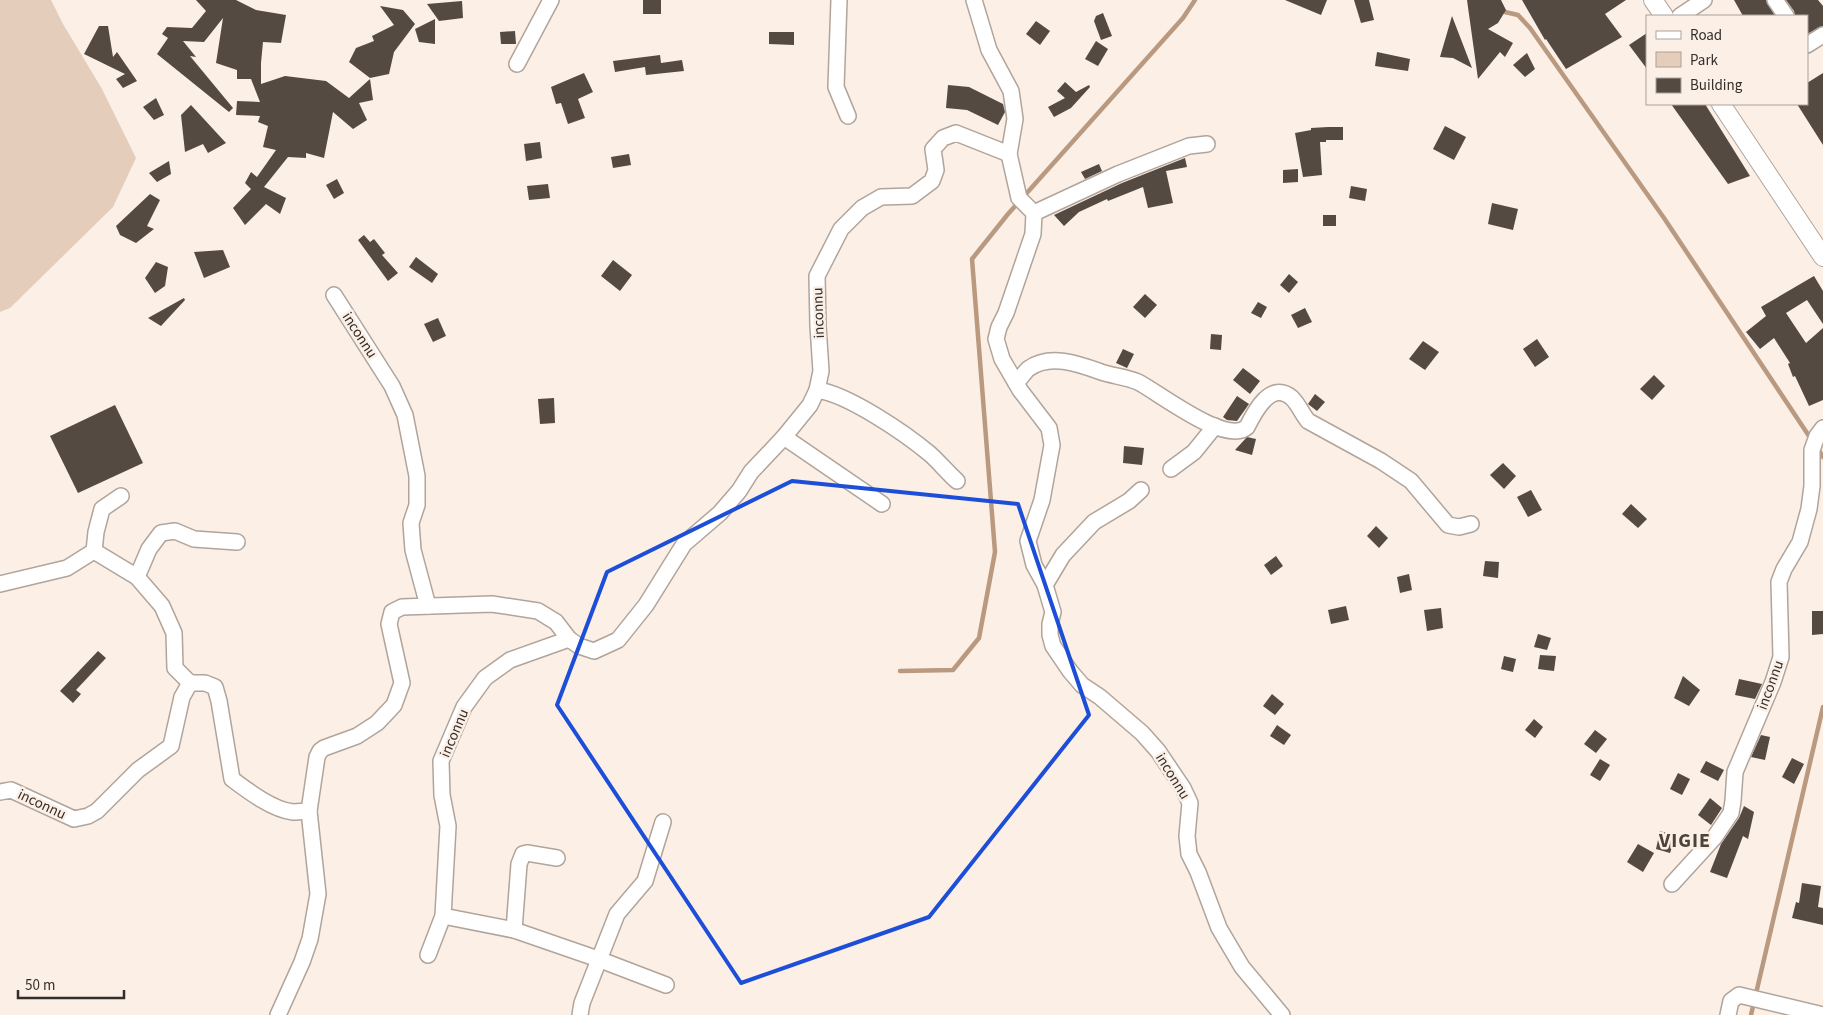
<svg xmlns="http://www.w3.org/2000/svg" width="1823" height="1015" viewBox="0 0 1823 1015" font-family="'Source Sans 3',sans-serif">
  <rect width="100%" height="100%" fill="#fbefe6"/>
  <polygon fill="#e4cebb" points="0,0 51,0 63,24 102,89 136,158 113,207 10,308 0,312"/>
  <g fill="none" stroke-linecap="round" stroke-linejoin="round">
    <g stroke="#b9997f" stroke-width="4.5">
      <polyline points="1500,9 1505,12 1518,15 1530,28 1664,218 1811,439"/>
      <polyline points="1817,447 1823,457"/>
      <polyline points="900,671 953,670 979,638 995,552 972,259 1008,214 1183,18 1195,0"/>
      <polyline points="1751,1015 1823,707"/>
    </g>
  </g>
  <g fill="#544a42">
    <polygon points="196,0 236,0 256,10 286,15 281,43 263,42 261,63 261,84 285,76 326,81 349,98 370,79 373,100 359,103 367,120 353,129 333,112 324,158 306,153 306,158 288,157 264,187 286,198 280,214 266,204 245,225 233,208 251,189 245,183 251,172 257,177 276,150 263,147 268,126 258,122 260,116 236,115 237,101 260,102 251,79 237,79 237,70 216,63 223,18 204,42 183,41 196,57 190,56 233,108 229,112 157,54 168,38 162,34 167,27 192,28 206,11"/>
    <rect x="643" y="0" width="18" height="14"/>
    <polygon points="1285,0 1327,0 1321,15"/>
    <polygon points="1354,0 1369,0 1374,20 1361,23"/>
    <polygon points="1467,0 1501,0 1506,10 1498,23 1488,29 1513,43 1505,57 1500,52 1478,79"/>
    <polygon points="1522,0 1626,0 1605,14 1622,37 1566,69 1546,39 1545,40"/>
    <polygon points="1734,0 1766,0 1775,16 1743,16"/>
    <polygon points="1786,0 1818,0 1823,6 1823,26 1807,34 1807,16 1795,16 1794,11"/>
    <polygon points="462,1 463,18 439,21 427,4"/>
    <polygon points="380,6 403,10 415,24 394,52 389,74 370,78 349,62 356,48 374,41 372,36 394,25"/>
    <polygon points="1103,13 1112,36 1101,40 1094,21 1096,16"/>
    <polygon points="1452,16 1472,68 1453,58 1440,57"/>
    <polygon points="435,19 435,44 419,42 415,29"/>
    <polygon points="1036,21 1050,31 1040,45 1026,34"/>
    <polygon points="99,26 108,26 113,57 117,52 137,81 123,88 116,79 125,74 84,54"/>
    <polygon points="515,31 516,44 501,44 500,32"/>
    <polygon points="769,32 794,32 794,45 769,44"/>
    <polygon points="1647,33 1647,69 1629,45"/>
    <polygon points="1096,41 1108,49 1098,66 1085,59"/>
    <polygon points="1377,52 1410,59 1408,71 1375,66"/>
    <polygon points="1527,53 1535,69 1525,77 1513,65"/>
    <polygon points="660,55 661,63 682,60 684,71 646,75 645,67 615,72 613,61"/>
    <polygon points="584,73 593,92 578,99 585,118 568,124 561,103 556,104 551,87"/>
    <polygon points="1823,73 1823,145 1797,104 1807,104 1807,83"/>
    <polygon points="1065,82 1076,92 1089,85 1090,87 1071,108 1054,117 1048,107 1065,98 1057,91"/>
    <polygon points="948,85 969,87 1003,104 1005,112 998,125 967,110 946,108"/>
    <polygon points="156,98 164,115 154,120 143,107"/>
    <polygon points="1671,104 1705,104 1750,176 1728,184"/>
    <polygon points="191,105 226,143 208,153 203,144 185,152 181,115"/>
    <polygon points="1445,126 1466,137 1454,160 1433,149"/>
    <polygon points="1328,127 1343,127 1343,140 1326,140 1326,142 1320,142 1322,175 1303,177 1295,133 1311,130 1311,128"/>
    <polygon points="540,142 542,158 526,161 524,144"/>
    <polygon points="629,154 631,165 613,168 611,157"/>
    <polygon points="1185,158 1187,167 1166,171 1173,203 1148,208 1143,187 1108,201 1107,199 1079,212 1064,226 1054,215 1122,183"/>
    <polygon points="169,161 171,174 157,182 149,173"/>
    <polygon points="1099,164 1102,171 1085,179 1081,172"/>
    <polygon points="1298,169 1298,182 1283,183 1283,170"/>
    <polygon points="337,179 344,193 334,199 326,185"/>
    <polygon points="548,184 550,198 529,200 527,186"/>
    <polygon points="1351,186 1367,189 1365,201 1349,198"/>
    <polygon points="150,194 160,200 147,226 154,229 136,243 120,235 116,226"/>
    <polygon points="1492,203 1518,209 1513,230 1488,224"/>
    <rect x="1323" y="215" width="13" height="11"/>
    <polygon points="364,235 370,242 374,239 385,253 382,255 398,273 388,281 358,240"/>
    <polygon points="223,250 230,267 204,278 194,252"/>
    <polygon points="416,257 438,274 432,283 409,267"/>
    <polygon points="613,260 632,275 620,291 601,276"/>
    <polygon points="156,262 168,267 165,286 155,293 145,278"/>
    <polygon points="1289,274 1298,282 1289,293 1280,285"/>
    <polygon points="1814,276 1823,291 1823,324 1807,300 1786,313 1806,343 1823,328 1823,400 1809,406 1795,376 1793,377 1788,364 1790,363 1774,338 1760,349 1746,332 1766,316 1761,307"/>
    <polygon points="1145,294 1157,305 1145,318 1133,307"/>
    <polygon points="184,298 185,300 161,326 148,318"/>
    <polygon points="1258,302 1267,307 1261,318 1251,313"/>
    <polygon points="1305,308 1312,322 1298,328 1291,315"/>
    <polygon points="438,318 446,336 433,342 424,324"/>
    <polygon points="1211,334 1222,335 1221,350 1210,349"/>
    <polygon points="1537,339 1549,357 1535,367 1523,349"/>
    <polygon points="1423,341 1439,352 1425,370 1409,359"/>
    <polygon points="1123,349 1134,354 1127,368 1116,363"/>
    <polygon points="1243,368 1260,381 1250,394 1233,380"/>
    <polygon points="1654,375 1665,386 1652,400 1640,389"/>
    <polygon points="1315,394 1325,402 1317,411 1308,404"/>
    <polygon points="1237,396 1249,404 1237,421 1227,420 1223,417"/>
    <polygon points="554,398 555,423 540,424 538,399"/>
    <polygon points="115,405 143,463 78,493 50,436"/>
    <polygon points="1247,437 1256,439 1252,455 1235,450"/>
    <polygon points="1124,446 1144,448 1142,465 1123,463"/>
    <polygon points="1503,463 1516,476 1504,489 1490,475"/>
    <polygon points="1531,490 1542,510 1528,517 1517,497"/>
    <polygon points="1631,504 1647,519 1638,528 1622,514"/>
    <polygon points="1376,526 1388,538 1379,548 1367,536"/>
    <polygon points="1276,556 1283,566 1271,575 1264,565"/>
    <polygon points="1485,561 1499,562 1498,578 1483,576"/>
    <polygon points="1409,574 1412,590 1400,593 1397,577"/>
    <polygon points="1346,606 1349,620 1331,624 1328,610"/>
    <polygon points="1441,608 1443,628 1427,631 1424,610"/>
    <polygon points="1812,611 1823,611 1823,634 1812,635"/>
    <polygon points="1538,634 1551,638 1547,650 1534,647"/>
    <polygon points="98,651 106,658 76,690 81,694 73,703 60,691"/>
    <polygon points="1540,655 1556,656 1554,671 1538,669"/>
    <polygon points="1504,656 1516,659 1513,672 1501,669"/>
    <polygon points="1683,676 1700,690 1689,706 1674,698"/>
    <polygon points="1739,679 1762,684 1755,699 1735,695"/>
    <polygon points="1272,694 1284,704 1275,715 1263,706"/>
    <polygon points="1534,719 1543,727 1535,738 1525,730"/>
    <polygon points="1277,725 1291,735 1284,745 1270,736"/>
    <polygon points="1595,730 1607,739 1596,753 1584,744"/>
    <polygon points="1761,735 1770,737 1765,760 1751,757"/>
    <polygon points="1792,758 1804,764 1794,784 1782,777"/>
    <polygon points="1600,759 1610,765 1600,781 1590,775"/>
    <polygon points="1706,761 1724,770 1718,781 1700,772"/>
    <polygon points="1678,773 1690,779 1682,795 1670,789"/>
    <polygon points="1710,798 1722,808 1711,825 1698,815"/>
    <polygon points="1744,806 1754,812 1748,839 1743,836 1727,878 1710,872 1721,844 1739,818"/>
    <polygon points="1660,831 1676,836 1670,853 1656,849"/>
    <polygon points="1638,844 1654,853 1643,872 1627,862"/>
    <polygon points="1802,883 1821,886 1818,907 1823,908 1823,925 1792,918 1796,902 1799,903"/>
  </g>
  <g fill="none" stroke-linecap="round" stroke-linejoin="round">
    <defs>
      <g id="minor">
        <polyline points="839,0 836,87 848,116"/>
        <polyline points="974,0 989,50 1011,91 1015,119 1009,154 1019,198 1034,213 1033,234 1006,313 999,327 996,339 1002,359 1020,390 1049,428 1052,445 1042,500 1028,541 1034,565 1045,585 1053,612 1050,624 1050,635 1053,646 1070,671 1082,685 1100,697 1142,733 1158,751 1183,788 1190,803 1187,836 1189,854 1198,872 1219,928 1242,967 1282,1015"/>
        <polyline points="1775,0 1786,16"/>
        <polyline points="1680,16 1704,0"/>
        <polyline points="1807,45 1823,35"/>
        <polyline points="517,64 551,0"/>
        <polyline points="1034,213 1118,174 1189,146 1207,144"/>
        <polyline points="334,295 392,386 405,415 417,476 417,505 411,523 413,550 428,606"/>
        <path d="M1016,383C1020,379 1024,373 1028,369C1050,353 1079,364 1101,372C1113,376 1126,377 1138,382C1158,392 1226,446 1247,427C1255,411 1271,380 1292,398C1299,405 1302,414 1308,421L1381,461L1411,481L1448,525L1459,527L1471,524"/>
        <path d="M817,390C848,394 906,434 930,454C939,462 947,472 957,481"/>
        <polyline points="784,437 882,504"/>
        <polyline points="1171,469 1194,452 1215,426"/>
        <polyline points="94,551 137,577 162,606 174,633 175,668 190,683"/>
        <polyline points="137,577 149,549 161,533 175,531 194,539 237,542"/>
        <polyline points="0,584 67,568 94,551 96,532 102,509 121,496"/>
        <polyline points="1045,585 1063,555 1094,522 1129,501 1141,490"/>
        <path d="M0,792L11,790L74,819L88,816L97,811L138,770L171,746L182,697L190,683H205L215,687L219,701L232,779C248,791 273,810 293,812C298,812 304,811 309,811L317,757L320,751L324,748L357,736L377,723L394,705L402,683L389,624L392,612L402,607L492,604L538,611L556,622L569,639L579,646L594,651L618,640L646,605L684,544L720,513L739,491L751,472L784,437L810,405L817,390L821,371L818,326L817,276L841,229L862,208L881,197L912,196L932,181L936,170L933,149L943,138L956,133L1009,154"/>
        <polyline points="1672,884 1714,838 1731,813 1733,801 1735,772 1773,682 1781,657 1779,582 1784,569 1800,542 1809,509 1812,486 1812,450 1817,436 1823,428"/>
        <polyline points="443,916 514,930 598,959 666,985"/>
        <polyline points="514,930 519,864 523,854 527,853 557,858"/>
        <polyline points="428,955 443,916 448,826 442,795 441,761 464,707 485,678 510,660 569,639"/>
        <polyline points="278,1015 302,962 310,939 318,894 309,811"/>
        <polyline points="580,1015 582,1003 617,914 645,881 663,822"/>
        <polyline points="1728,1015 1731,1001 1739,995 1823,1015"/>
      </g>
      <g id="tertiary">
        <polyline points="1653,0 1664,16"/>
        <polyline points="1721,104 1823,257"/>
      </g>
    </defs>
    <use href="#minor" stroke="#b0a49b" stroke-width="18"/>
    <use href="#tertiary" stroke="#b0a49b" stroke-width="20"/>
    <use href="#minor" stroke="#fff" stroke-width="15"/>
    <use href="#tertiary" stroke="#fff" stroke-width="18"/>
  </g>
  <path fill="none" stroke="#1d4ed8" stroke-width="4" stroke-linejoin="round" d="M792,481L1018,504L1089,715L929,917L741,983L557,705L607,572Z"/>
  <g text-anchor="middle" stroke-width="5" stroke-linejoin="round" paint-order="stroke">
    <g font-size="15" fill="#332e2b" stroke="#fbefe6">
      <text transform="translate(818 313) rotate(-92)" y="5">inconnu</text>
      <text transform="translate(360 335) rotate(57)" y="5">inconnu</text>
      <text transform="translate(1770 685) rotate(-70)" y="5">inconnu</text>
      <text transform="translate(454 733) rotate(-67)" y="5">inconnu</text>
      <text transform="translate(1173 776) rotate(58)" y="5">inconnu</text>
      <text transform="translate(42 804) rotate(25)" y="5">inconnu</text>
    </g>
    <g font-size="20" font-weight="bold" letter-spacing="1" fill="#4d433b" stroke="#fbefe6">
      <text x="1685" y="847">VIGIE</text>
    </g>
  </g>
  <rect x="1646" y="15" width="162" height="90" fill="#fbefe6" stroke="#aba29b"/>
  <rect x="1656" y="31" width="25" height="8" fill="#ffffff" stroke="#aba29b"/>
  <text x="1690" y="40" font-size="15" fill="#332e2b">Road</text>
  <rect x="1656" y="52" width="25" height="15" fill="#e4cebb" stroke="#aba29b"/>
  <text x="1690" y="65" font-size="15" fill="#332e2b">Park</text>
  <rect x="1656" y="78" width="25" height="15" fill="#544a42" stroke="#aba29b"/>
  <text x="1690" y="90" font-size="15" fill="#332e2b">Building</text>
  <path d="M18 990v8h106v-8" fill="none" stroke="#332e2b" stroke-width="2.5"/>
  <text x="25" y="990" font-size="15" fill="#332e2b" stroke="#fbefe6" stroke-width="4" paint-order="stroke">50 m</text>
</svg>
